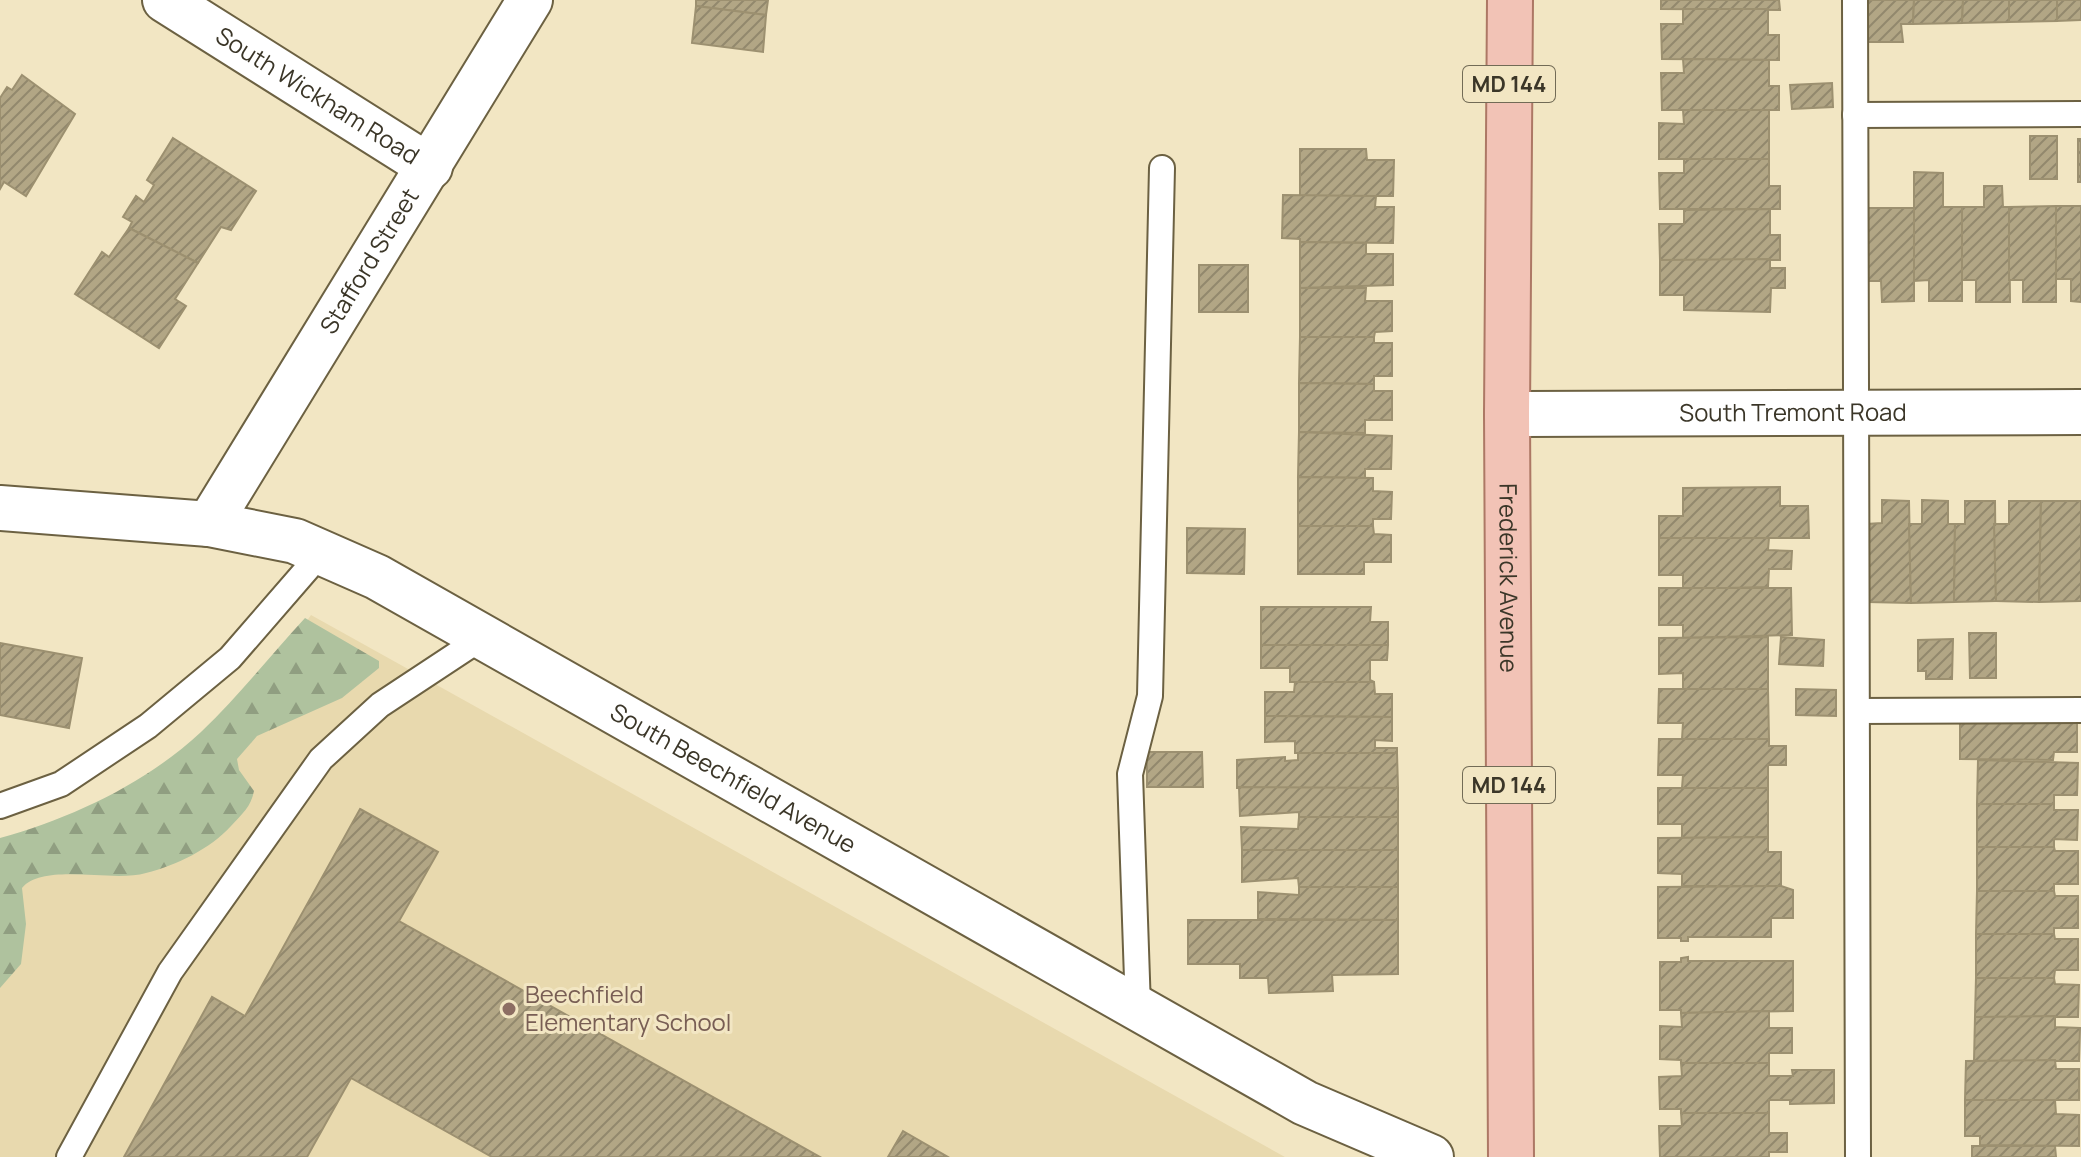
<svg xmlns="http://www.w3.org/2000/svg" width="2081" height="1157" viewBox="0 0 2081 1157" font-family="Manrope,sans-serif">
  <defs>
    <pattern id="forest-firs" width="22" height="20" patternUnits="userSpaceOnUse" patternTransform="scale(2)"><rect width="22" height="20" fill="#afc29e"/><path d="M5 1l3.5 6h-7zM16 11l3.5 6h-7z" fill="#909e81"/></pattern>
    <pattern id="building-hatch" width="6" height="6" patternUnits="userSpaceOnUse" patternTransform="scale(2)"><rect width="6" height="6" fill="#b2a685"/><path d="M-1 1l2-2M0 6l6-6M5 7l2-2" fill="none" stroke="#92886d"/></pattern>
  </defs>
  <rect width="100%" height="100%" fill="#f2e6c3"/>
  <polygon fill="#e8d9ae" points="311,615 1285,1157 0,1157 0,860 191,786"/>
  <path fill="url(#forest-firs)" d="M305,618L379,661V668L342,698L257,736L237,759L239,770L254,791C251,807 242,814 231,826C210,849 177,865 146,873C112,883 44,862 22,888L26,924L21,964L0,988V838C72,818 145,784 201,732C238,697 270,656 305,618Z"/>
  <g fill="url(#building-hatch)" stroke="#9c9070" stroke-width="2">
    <polygon points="696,0 768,0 766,15 696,6"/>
    <polygon points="1661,0 1779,0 1780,10 1661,9"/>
    <polygon points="1866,0 1914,0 1913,24 1901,24 1903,42 1866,42"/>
    <polygon points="1914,0 1963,0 1962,23 1913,24"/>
    <polygon points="1963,0 2009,0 2009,22 1962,23"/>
    <polygon points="2009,0 2057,0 2057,21 2009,22"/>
    <polygon points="2057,0 2081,0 2081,20 2057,21"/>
    <polygon points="696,6 766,15 763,52 692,43"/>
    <polygon points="1683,9 1768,9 1768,35 1779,35 1779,60 1662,59 1661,24 1683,24"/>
    <polygon points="1683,59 1769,60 1769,86 1779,86 1779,110 1662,110 1661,73 1684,73"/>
    <polygon points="22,75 75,114 26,196 4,182 0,189 0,98 7,87 12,90"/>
    <polygon points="1832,83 1833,107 1792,109 1790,85"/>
    <polygon points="1683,110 1769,110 1769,159 1659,159 1659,123 1684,124"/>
    <rect x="2030" y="136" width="27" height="43"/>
    <polygon points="173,138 256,191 231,230 221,227 198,263 129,228 132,222 123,217 136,196 144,202 154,185 147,180"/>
    <rect x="2078" y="139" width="3" height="43"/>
    <polygon points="1300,149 1366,149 1367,160 1394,160 1393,196 1300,196"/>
    <polygon points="1684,159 1769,159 1769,186 1780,186 1780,209 1660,209 1659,173 1684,173"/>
    <polygon points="1914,172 1943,173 1943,207 1962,207 1962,301 1929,301 1929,280 1914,281"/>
    <polygon points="1984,186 2002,186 2003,207 2009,207 2010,302 1976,302 1976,280 1962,280 1962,207 1984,207"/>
    <polygon points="1283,195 1376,196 1375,207 1394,207 1393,243 1300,242 1300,239 1282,238"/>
    <polygon points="2056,206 2056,302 2023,302 2023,280 2009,280 2009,207"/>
    <polygon points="2056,206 2081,206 2081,302 2071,301 2071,279 2056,279"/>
    <polygon points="1866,208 1914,208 1914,301 1882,302 1881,281 1867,281"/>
    <polygon points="1770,209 1770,235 1780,235 1780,260 1660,260 1659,224 1684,224 1684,210"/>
    <polygon points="129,228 198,263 175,299 186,306 159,348 75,294 102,252 109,257"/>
    <polygon points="1300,242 1366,243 1366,254 1393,254 1393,285 1300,288"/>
    <polygon points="1770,259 1770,268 1785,268 1785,288 1771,288 1770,312 1684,310 1684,295 1660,295 1660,260"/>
    <rect x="1199" y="265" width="49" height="47"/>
    <polygon points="1300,288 1366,288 1365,301 1392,301 1392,331 1375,332 1374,337 1300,337"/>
    <polygon points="1300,337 1374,337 1374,343 1392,343 1392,376 1374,376 1374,384 1299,383"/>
    <polygon points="1299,383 1374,384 1374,391 1392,391 1392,420 1365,420 1365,433 1299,432"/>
    <polygon points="1299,432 1392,436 1391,469 1365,469 1365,478 1298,477"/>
    <polygon points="1298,477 1373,478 1373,491 1392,492 1391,519 1373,519 1373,526 1298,526"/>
    <polygon points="1780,487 1780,506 1808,506 1809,538 1659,538 1659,516 1683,516 1683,488"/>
    <polygon points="1882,500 1909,501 1911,603 1868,602 1867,524 1882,523"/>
    <polygon points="1922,500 1948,501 1948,524 1955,524 1954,602 1911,603 1909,524 1922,524"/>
    <polygon points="1965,501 1995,501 1996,601 1954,602 1955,524 1965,524"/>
    <polygon points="2009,501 2041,501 2039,602 1996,601 1994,524 2009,524"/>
    <polygon points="2041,501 2081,501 2081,601 2039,602"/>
    <polygon points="1298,526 1373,526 1374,534 1391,535 1391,562 1364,562 1364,574 1298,574"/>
    <polygon points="1187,528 1245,529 1244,574 1187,573"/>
    <polygon points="1659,538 1769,538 1768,550 1792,551 1791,569 1769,569 1768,587 1683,589 1683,575 1659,575"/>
    <polygon points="1659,588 1791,588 1792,635 1683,638 1683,625 1659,625"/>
    <polygon points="1261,607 1371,607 1370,622 1388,622 1388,645 1261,645"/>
    <polygon points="1969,633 1996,633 1996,678 1970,678"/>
    <polygon points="1768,637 1768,689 1683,689 1683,673 1659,674 1659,638"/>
    <polygon points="1781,637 1824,640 1823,666 1779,664"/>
    <polygon points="1953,639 1952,679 1926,679 1926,671 1918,671 1918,640"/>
    <polygon points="0,643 82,658 69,728 0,715"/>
    <polygon points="1261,645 1388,645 1387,660 1370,660 1370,680 1374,682 1290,682 1290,668 1261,668"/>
    <polygon points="1295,682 1374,682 1375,694 1392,694 1392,717 1265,716 1265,692 1294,692"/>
    <polygon points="1659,689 1768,689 1769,739 1682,739 1683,723 1658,723"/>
    <polygon points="1796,689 1836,690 1836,716 1796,715"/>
    <polygon points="1265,716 1392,717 1392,741 1375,740 1375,748 1397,748 1397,753 1295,753 1295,741 1265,742"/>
    <polygon points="2077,720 2077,752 2054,752 2053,760 1960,759 1960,721"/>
    <polygon points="1659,739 1769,739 1769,746 1786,746 1786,765 1768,765 1768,788 1682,788 1683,775 1658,775"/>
    <polygon points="1147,752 1202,752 1203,787 1147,787"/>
    <polygon points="1298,753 1397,753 1398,788 1237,788 1237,760 1285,757 1285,761 1298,760"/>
    <polygon points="1978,760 2078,763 2077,795 2054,795 2054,804 1977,804"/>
    <polygon points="1239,787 1398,788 1398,817 1299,817 1299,812 1240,816"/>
    <polygon points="1658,788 1768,788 1768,837 1682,838 1682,824 1658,824"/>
    <polygon points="1977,804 2054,804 2054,810 2078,810 2077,840 2054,839 2054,847 1977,847"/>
    <polygon points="360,809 438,852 399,921 820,1157 492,1157 351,1078 307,1157 124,1157 212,997 245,1016"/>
    <polygon points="1299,817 1398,817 1398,850 1242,850 1241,827 1298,829"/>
    <polygon points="1768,837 1768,852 1781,852 1781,886 1682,886 1682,874 1658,873 1658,838"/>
    <polygon points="1977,847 2054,847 2055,851 2078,851 2078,884 2054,884 2054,891 1977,891"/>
    <polygon points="1242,850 1398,850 1398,887 1299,887 1298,878 1242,882"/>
    <polygon points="1781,886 1793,890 1793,918 1771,918 1771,937 1688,937 1688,941 1681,941 1681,938 1658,938 1658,887"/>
    <polygon points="1299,887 1398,887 1398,920 1258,919 1258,892 1299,895"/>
    <polygon points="1977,891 2054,891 2055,896 2078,896 2078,928 2054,928 2054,934 1976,934"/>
    <polygon points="1188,920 1398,920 1398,974 1332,975 1333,991 1269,993 1268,978 1240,978 1240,964 1188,964"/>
    <polygon points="1976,934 2054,934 2055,939 2078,939 2078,970 2055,970 2054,978 1976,978"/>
    <polygon points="1688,957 1688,961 1793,961 1793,1011 1681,1013 1681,1010 1660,1010 1660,962 1681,962 1681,958"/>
    <polygon points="1976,978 2054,978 2055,984 2079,985 2078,1017 1975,1017"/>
    <polygon points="1769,1011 1769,1028 1792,1028 1792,1053 1769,1053 1769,1063 1681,1063 1681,1060 1660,1059 1660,1026 1682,1027 1681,1013"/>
    <polygon points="2055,1016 2055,1027 2080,1028 2079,1061 1974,1061 1975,1017"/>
    <polygon points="2055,1060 2056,1069 2079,1069 2079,1100 1965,1100 1966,1061"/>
    <polygon points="1681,1063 1769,1063 1769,1076 1793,1076 1792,1070 1834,1070 1834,1103 1790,1104 1790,1100 1769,1100 1769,1113 1681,1113 1681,1109 1660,1109 1659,1077 1682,1076"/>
    <polygon points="1965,1100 2055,1100 2056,1114 2079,1115 2079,1146 1980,1145 1980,1136 1965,1136"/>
    <polygon points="1681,1113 1769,1113 1769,1133 1787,1133 1787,1152 1769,1152 1769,1157 1660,1157 1659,1126 1682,1126"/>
    <polygon points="903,1131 948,1157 888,1157"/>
    <polygon points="1972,1146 2055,1146 2056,1157 1972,1157"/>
  </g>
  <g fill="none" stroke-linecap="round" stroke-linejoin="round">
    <defs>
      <g id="lane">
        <polyline points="1855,0 1858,1157"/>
        <polyline points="1855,115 2081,114"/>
        <polyline points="1857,711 2081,710"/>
        <polyline points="0,806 61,784 148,726 230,658 322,552"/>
        <polyline points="1138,1008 1130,774 1150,696 1162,168"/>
        <polyline points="69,1157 170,972 321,759 380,705 483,637"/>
      </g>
      <g id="street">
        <path id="s1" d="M165,0L430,167"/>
        <path id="s2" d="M1507,414L2081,412"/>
        <path id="s3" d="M209,524L530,0"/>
      </g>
      <g id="secondary">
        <path id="s4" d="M0,508L209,524L295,541L377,577L1305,1103L1431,1157"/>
      </g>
      <g id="primary">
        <path id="s5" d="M1510,0L1507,414L1511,1157"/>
      </g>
    </defs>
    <use href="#lane" stroke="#6c6142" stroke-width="28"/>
    <use href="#street" stroke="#6c6142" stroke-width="48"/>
    <use href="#secondary" stroke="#6c6142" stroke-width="48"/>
    <use href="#primary" stroke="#ad7865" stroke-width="48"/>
    <use href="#lane" stroke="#fff" stroke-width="24"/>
    <use href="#street" stroke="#fff" stroke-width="44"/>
    <use href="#secondary" stroke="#fff" stroke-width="44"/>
    <use href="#primary" stroke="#f2c3b6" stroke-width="44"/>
  </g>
  <circle fill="#8d6e63" stroke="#f2e6c3" stroke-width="3" cx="509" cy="1009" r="8"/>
  <g text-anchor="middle" stroke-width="6" stroke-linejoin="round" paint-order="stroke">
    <g fill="#f2e6c3" stroke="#726b56" stroke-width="2">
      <rect x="1463" y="66" width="92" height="36" rx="6"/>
      <rect x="1463" y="767" width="92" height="36" rx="6"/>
    </g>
    <g font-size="22" font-weight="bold" fill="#3b3628">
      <text x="1509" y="92">MD 144</text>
      <text x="1509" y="793">MD 144</text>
    </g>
    <g font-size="24" fill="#3b3628" stroke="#f2e6c3">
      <text dy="8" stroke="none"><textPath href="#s1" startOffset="180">South Wickham Road</textPath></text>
      <text dy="8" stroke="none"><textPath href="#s3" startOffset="308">Stafford Street</textPath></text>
      <text dy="8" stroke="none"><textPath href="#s2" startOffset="286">South Tremont Road</textPath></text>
      <text dy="8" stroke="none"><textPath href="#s5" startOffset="578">Frederick Avenue</textPath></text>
      <text dy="8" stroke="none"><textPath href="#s4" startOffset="796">South Beechfield Avenue</textPath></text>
    </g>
    <g font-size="24" fill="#785e54" stroke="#f2e6c3" text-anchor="start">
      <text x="525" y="1003">Beechfield<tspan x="525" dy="28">Elementary School</tspan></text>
    </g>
  </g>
</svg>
